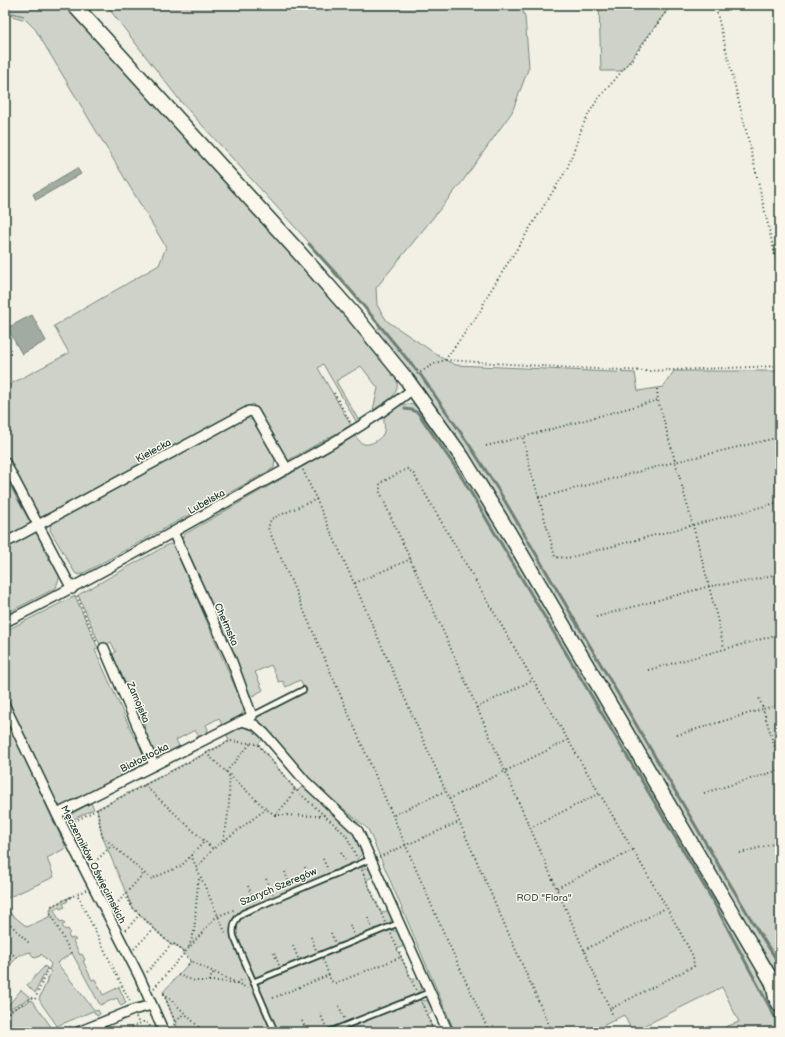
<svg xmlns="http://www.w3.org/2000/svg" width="785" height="1037" viewBox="0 0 785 1037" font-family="'Balsamiq Sans',sans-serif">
  <rect width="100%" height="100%" fill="#f2f0e5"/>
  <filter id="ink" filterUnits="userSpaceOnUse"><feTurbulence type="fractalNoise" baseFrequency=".025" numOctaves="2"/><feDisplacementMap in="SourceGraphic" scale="8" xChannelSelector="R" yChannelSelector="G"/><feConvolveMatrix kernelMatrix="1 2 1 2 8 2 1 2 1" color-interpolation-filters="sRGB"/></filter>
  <g filter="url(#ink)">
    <g fill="#cfd2c8" stroke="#77887e">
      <path d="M5,5H67L348,316L396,374C402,396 388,400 373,410L378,388L361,366L336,381L359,421L357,423L323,364L318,368L351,425L289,460H284L253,404L38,520L5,459V387L69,353L54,326L159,265L166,247L35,29L26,20L5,14V12L24,16L5,11Z"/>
      <polygon points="106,5 249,5 251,9 260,5 521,5 525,17 529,67 512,112 462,182 376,288 377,305 387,321 445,360 456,365 635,373 638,391 663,387 674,371 780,371 780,978 758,943 489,485 439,411 414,377 376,330 381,326 337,273 181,102"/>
      <polygon points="599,5 671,5 622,71 601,71"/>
      <path d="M407,404L414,405L424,414L487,509L727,917L761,978L780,1017V1032H714V1031L739,1022L722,987L632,1032H626L631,1029L624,1015L591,1032H455L368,829L309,780L264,726L253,717L305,690L300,680L286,687L283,681L279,682L271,665L255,672L263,690L251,697L182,538L185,534L330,451L355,436C358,439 360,443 364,444C371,446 383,438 384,431C386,426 382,421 385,416C389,409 400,405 407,404Z"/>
      <polygon points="245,418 253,420 275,458 274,468 80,575 75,573 50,530 51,522"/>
      <polygon points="5,477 31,524 5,538"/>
      <polygon points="33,532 39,534 46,546 43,548 49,560 53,558 62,577 59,578 56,588 5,614 5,546"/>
      <path d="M169,544L174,545L238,694L241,693L245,709L241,715L222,725L219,718L206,725L208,729L207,733L199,737L195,730L176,740L180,748C153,760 153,753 142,729L145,726L143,721H139L135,710L137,707L135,702H131L112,655L116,652L111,642L101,647L78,595Z"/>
      <path d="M75,596L98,648L95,650L134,737L137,736C143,748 150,759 136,769L62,807L56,803L5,693V631Z"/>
      <polygon points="5,716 66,848 47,858 54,877 5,899 5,838 8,837 5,829"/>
      <path d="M242,727L253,729L265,737L258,744L295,789L298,791L304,784L355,831L363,853L357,859L361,868H369L375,876L366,880L381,913L389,910L392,918L390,922L387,925L389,931C399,928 402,938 406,945L397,949L412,980L419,977L422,989L417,993L424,1008L421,1000L428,1001L435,1011L427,1015L434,1032H179L163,992L191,961L176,945H171L132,907L102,836L97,809L229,741L226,732L237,728Z"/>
      <polygon points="91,803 94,809 70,821 69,818 73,813"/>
      <path d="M72,896L67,900L68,901L63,904L65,907L60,909L59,907L54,910L60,922L63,921L65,924L62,925L65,930L68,929L70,933L68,935L70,939L74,938L76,940L73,941L80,955L82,954L85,960L83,961L92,980L95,979L103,995L119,987L126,1003L121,1006L117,998L100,1005L72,953L57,963L95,1011L98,1010L100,1014L97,1016L93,1011L57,1026C51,1016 44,1009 39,999L51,972L49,970L51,964L41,954L40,956L35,958L31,954V952C27,952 24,955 19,955L5,971V903L10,913L27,927L51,916L50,910L52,906Z"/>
      <polygon points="45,966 47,968 35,993 27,985"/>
      <polygon points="21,990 31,998 12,1007 5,1013 5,1009"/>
      <polygon points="32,1000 52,1028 42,1032 8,1032 5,1026 5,1016 13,1009"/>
    </g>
    <g fill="#a2aba1" stroke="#6e7f75">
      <polygon points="77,168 81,174 36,200 33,194"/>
      <polygon points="32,315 46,341 22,354 7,328"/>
    </g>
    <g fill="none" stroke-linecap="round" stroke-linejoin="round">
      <g stroke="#6e7f75" stroke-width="3">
        <polyline points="309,244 352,292 417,371"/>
        <polyline points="420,374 470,446 499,491 718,864 758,931 780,965"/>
        <polyline points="405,409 412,410 418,413 458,471 550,626 713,901 776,1019 776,1028 774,1032"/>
      </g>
      <defs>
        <g id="service">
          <polyline points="252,716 303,690"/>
          <polyline points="253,982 399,923"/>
          <path d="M275,1032L234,937C232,927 234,919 243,913L371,859"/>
          <polyline points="329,1032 430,992"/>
        </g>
        <g id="minor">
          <polyline points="5,462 72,589"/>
          <polyline points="5,543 249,411 254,412 287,469"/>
          <path d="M5,622C83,584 158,540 234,498C295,464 358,432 413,389"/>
          <polyline points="104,648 154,765"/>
          <polyline points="5,706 63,827 139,976 164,1032"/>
          <polyline points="242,721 255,725 264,733 305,781 358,831 448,1032"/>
          <polyline points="57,814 252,716 231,659 173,532"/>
          <polyline points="78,1032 133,1010 152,1005"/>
        </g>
        <g id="primary">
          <polyline points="74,5 295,248 354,315 407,380 439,425 462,457 509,533 773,983 780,989"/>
          <polyline points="773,983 776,998 780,1005"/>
        </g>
      </defs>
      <use href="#service" stroke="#1f3d34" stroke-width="8"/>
      <use href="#minor" stroke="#1f3d34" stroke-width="12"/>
      <use href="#primary" stroke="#1f3d34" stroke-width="17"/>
      <g stroke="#1f3d34" stroke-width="2" stroke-dasharray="1 3" stroke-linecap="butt">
        <polyline points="715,5 751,151 780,277"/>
        <polyline points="445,360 480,312 486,298 567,169 583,125 589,113 598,99 630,62 671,5"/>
        <polyline points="417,374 436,363 445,360 575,368 647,371 780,366"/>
        <path d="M657,389L658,400C681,483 705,565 724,648"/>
        <polyline points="334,393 350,422"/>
        <polyline points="780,437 675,462 539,498 555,557 568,558 780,502"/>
        <polyline points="486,446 523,437"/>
        <polyline points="303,470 354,583 552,1032"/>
        <polyline points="539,497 531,472 523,437 658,400"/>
        <polyline points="317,499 271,519 268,528 438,920 489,1032"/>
        <polyline points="355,583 411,559"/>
        <polyline points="77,596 97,643"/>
        <polyline points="596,617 710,586 750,581 780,573"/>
        <polyline points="648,670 780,634"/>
        <polyline points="780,704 763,709 780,764"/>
        <polyline points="476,708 533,680"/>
        <polyline points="677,735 763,709 759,698"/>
        <polyline points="206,753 266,809 275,815 289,800 295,789"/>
        <polyline points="226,772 251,743"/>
        <polyline points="144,785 213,849 266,809"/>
        <polyline points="704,793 780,770"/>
        <path d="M449,799L568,740L667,908L693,956L694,966L610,1009C551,876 493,743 434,611C416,571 397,532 380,492V483L407,469L413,473L568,740"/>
        <polyline points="97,809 102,836 151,879 181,866 205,841"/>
        <polyline points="275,815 319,816 324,815"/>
        <polyline points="394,815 445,791"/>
        <polyline points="71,823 230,741 258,744 295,789 346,835 357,858"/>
        <polyline points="530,828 600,793"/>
        <path d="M223,840C229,818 230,797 229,775"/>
        <polyline points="341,852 346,862"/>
        <polyline points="740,853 780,842"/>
        <polyline points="191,855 226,934"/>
        <polyline points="379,857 459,822"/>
        <polyline points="323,859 328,870"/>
        <polyline points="92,865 112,845"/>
        <polyline points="305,867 309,877"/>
        <polyline points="197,868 213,849"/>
        <polyline points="362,870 385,922"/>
        <polyline points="285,872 290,886"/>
        <polyline points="266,879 273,894"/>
        <polyline points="248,886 254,901"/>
        <polyline points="557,888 633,850"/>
        <polyline points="86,890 77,894 130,1002"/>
        <polyline points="125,894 132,907 171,945 175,944 185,953"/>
        <polyline points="113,908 144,873"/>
        <polyline points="368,918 372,928"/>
        <polyline points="5,921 6,920 30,944"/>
        <polyline points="350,925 354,935"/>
        <polyline points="126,930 140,914"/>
        <polyline points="331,933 335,943"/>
        <polyline points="391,934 416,990"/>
        <polyline points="311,937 316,950"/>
        <polyline points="293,946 298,958"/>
        <polyline points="189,947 194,932 198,882 200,877"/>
        <polyline points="134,949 154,928"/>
        <polyline points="584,950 666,908"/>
        <polyline points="5,953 12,954 17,957"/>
        <polyline points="71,953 50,912 52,906 77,894"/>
        <polyline points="274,953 279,965"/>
        <polyline points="184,954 191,961 245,987 248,988"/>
        <polyline points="323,959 331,981 336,983 401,957"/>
        <polyline points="188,965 191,961"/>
        <polyline points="147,972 171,945"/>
        <polyline points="178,975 195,981 216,981 237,983 244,979"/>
        <polyline points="209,981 214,971"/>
        <polyline points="154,988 214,919 218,916 236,909"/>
        <polyline points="273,998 329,975"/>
        <polyline points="35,999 49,966"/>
        <polyline points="422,1003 434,1032"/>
        <polyline points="339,1006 344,1018 343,1019"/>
        <polyline points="610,1009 616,1023"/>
        <polyline points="320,1013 326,1027"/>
        <polyline points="5,1015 13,1009 34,997"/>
        <polyline points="136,1017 139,1024"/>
        <polyline points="302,1021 307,1032"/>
        <polyline points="171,1028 184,1013"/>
        <polyline points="59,1032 71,1027"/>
        <polyline points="121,1032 143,1022 149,1024 152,1032"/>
        <polyline points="179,1032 163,992 204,1032"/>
        <polyline points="317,1032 324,1029"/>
      </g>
      <use href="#service" stroke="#fbf7ec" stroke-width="4.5"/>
      <use href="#minor" stroke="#fbf7ec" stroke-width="9"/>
      <use href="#primary" stroke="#fbf7ec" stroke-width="14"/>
    </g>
  </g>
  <g text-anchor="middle" stroke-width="3" stroke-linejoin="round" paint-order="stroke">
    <g font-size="10" fill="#1f3d34" stroke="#fbf7ec">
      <text transform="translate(153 450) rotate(-29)" y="4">Kielecka</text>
      <text transform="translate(206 501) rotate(-29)" y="4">Lubelska</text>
      <text transform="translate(227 624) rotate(66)" y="4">Chełmska</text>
      <text transform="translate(139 702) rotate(67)" y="4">Zamojska</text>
      <text transform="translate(144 757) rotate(-27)" y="4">Białostocka</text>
      <text transform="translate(94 864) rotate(63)" y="4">Męczenników Oświęcimskich</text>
      <text transform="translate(278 886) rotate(-23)" y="4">Szarych Szeregów</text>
    </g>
    <g font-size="10" fill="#425b52" stroke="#fbf7ec">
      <text x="544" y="901">ROD "Flora"</text>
    </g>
  </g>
  <rect width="785" height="1037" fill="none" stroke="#fbf7ec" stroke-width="20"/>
  <rect x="10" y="10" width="765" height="1017" fill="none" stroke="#1f3d34" stroke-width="1.5" filter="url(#ink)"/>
</svg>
